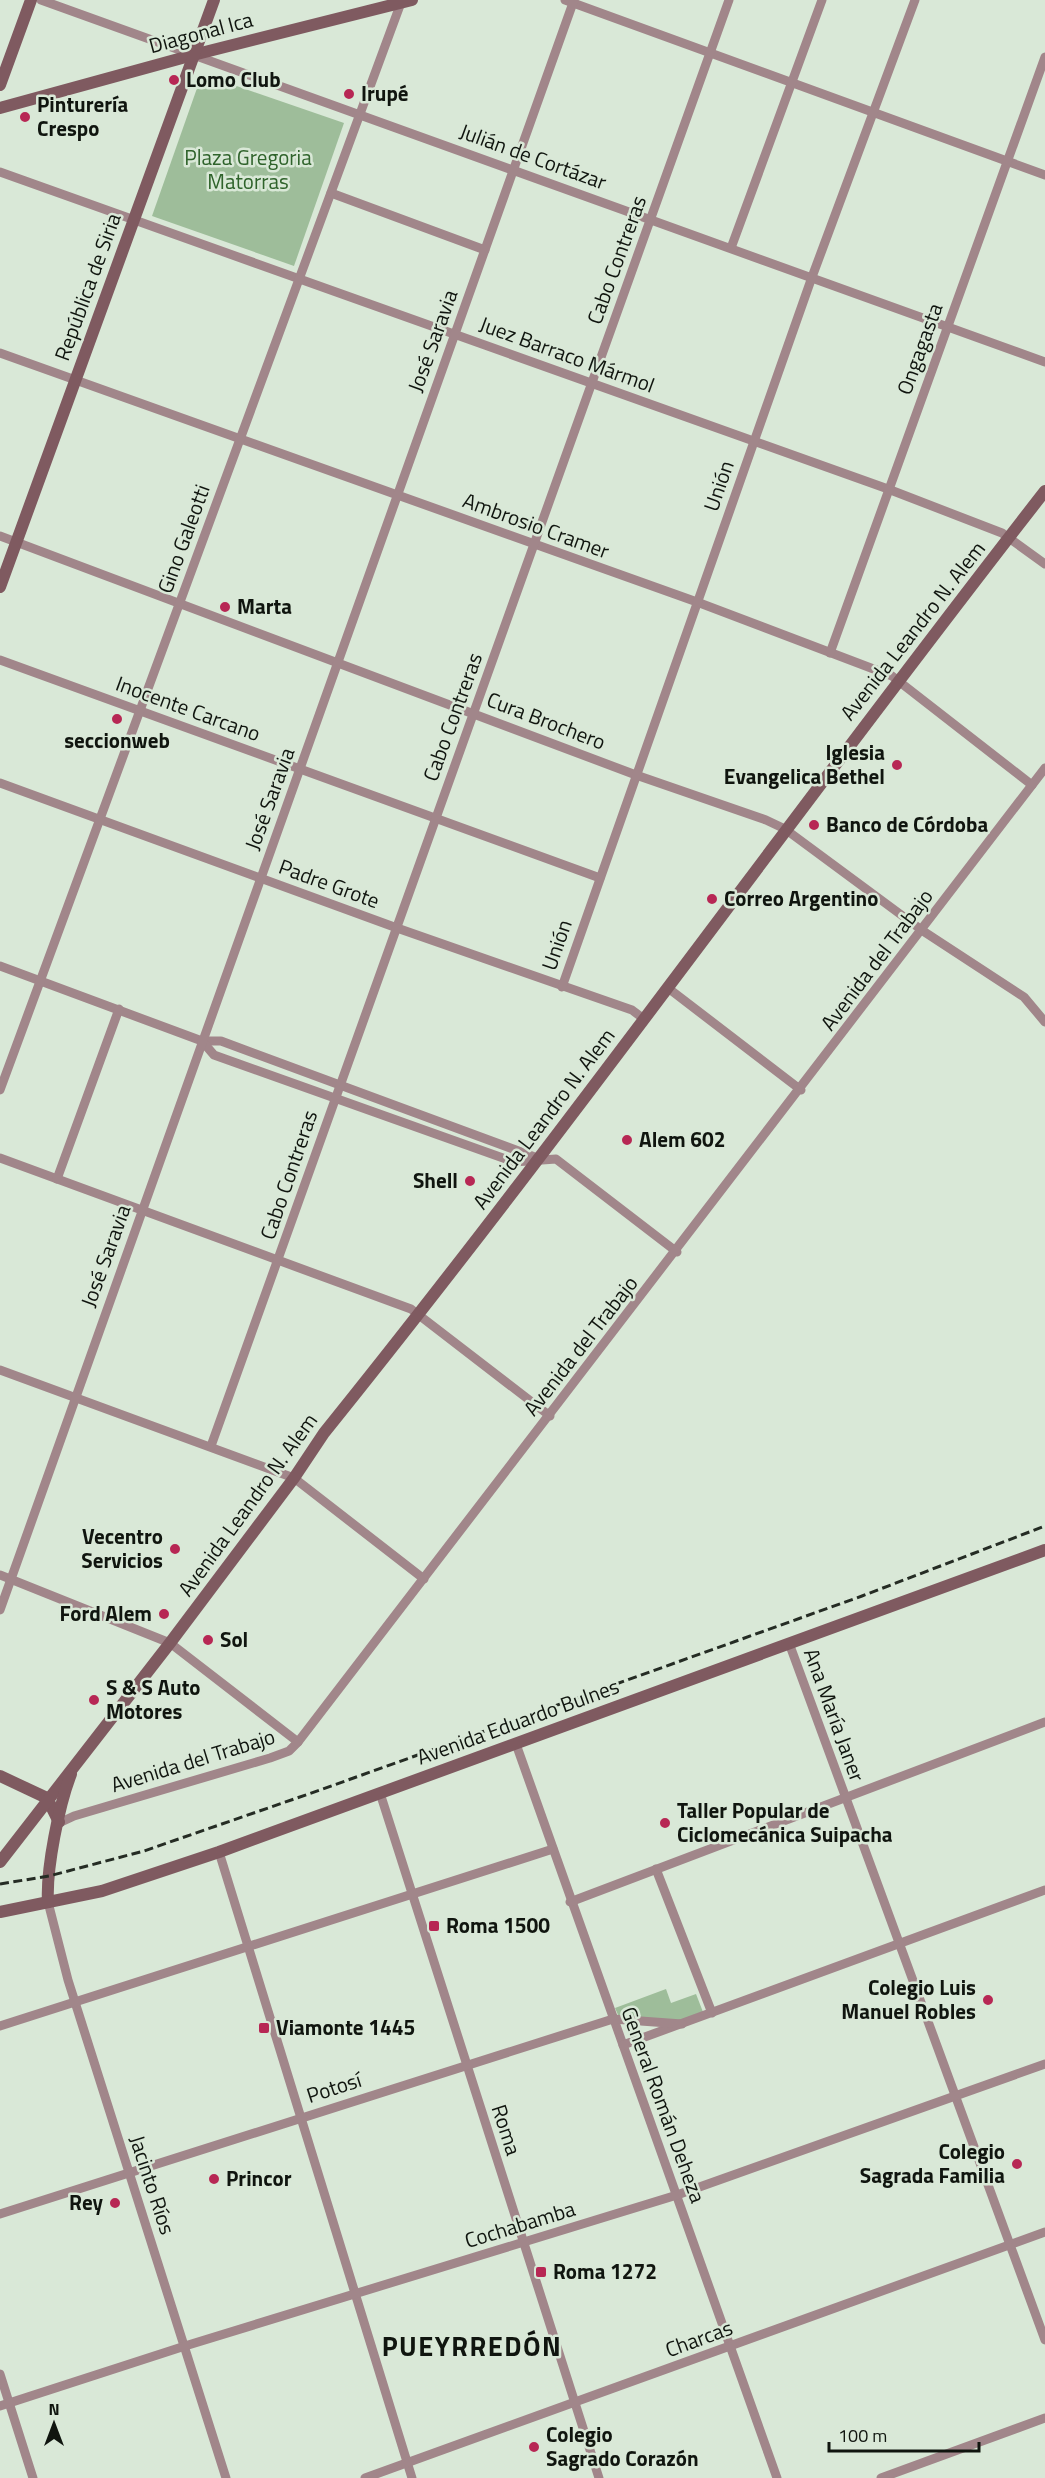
<svg xmlns="http://www.w3.org/2000/svg" width="1045" height="2478" viewBox="0 0 1045 2478" font-family="'Titillium Web',sans-serif">
  <rect width="100%" height="100%" fill="#d9e8d7"/>
  <g fill="#9ebd9a">
    <polygon points="202,74 344,123 294,266 152,216"/>
    <polygon points="666,1989 671,2003 696,1994 703,2012 682,2022 619,2017 615,2008"/>
  </g>
  <g fill="none" stroke-linecap="round" stroke-linejoin="round">
    <g stroke="#a1868a" stroke-width="9">
      <polyline points="41,0 1045,362"/>
      <polyline points="565,0 1045,175"/>
      <polyline points="0,172 888,489 1002,533 1045,564"/>
      <polyline points="331,193 485,250"/>
      <polyline points="731,248 822,0"/>
      <polyline points="0,353 697,602 892,676 1032,785"/>
      <polyline points="0,536 636,775 766,820 785,829 923,931 1024,997 1045,1022"/>
      <polyline points="830,653 1045,57"/>
      <polyline points="0,660 600,878"/>
      <polyline points="0,783 397,928 632,1010 644,1019"/>
      <polyline points="0,966 202,1041 221,1041 540,1159"/>
      <polyline points="562,987 812,277 915,0"/>
      <polyline points="668,988 801,1090"/>
      <polyline points="202,1041 214,1055 514,1162 556,1159 677,1252"/>
      <polyline points="0,1090 402,0"/>
      <polyline points="0,1158 411,1309 550,1416"/>
      <polyline points="57,1179 119,1009"/>
      <polyline points="0,1370 294,1478 424,1579"/>
      <polyline points="211,1446 729,0"/>
      <polyline points="0,1575 170,1643 298,1742"/>
      <polyline points="0,1610 574,0"/>
      <polyline points="789,1643 1045,2340"/>
      <polyline points="516,1744 777,2478"/>
      <polyline points="380,1793 599,2478"/>
      <polyline points="59,1823 74,1816 270,1758 289,1751 298,1742 1045,768"/>
      <polyline points="219,1852 412,2478"/>
      <polyline points="656,1869 712,2013"/>
      <polyline points="48,1902 68,1980 226,2478"/>
      <polyline points="570,1902 1045,1722"/>
      <polyline points="0,2026 553,1849"/>
      <polyline points="623,2045 1045,1890"/>
      <polyline points="0,2214 613,2019 682,2024"/>
      <polyline points="0,2374 33,2478"/>
      <polyline points="0,2406 185,2346 677,2195 1045,2064"/>
      <polyline points="365,2478 1045,2232"/>
      <polyline points="881,2478 1045,2418"/>
    </g>
    <g stroke="#7f5a60" stroke-width="12">
      <polyline points="0,85 31,0"/>
      <polyline points="0,108 193,55 412,0"/>
      <polyline points="0,587 214,0"/>
      <polyline points="0,1776 47,1798 59,1822"/>
      <path d="M0,1862L170,1643L294,1478L324,1433C572,1125 801,803 1045,491"/>
      <path d="M48,1902C46,1869 59,1805 71,1774"/>
      <polyline points="0,1912 102,1891 219,1852 1045,1550"/>
    </g>
    <polyline stroke="#252c24" stroke-width="3" stroke-dasharray="9 4.5" stroke-linecap="butt" points="0,1884 49,1876 144,1851 320,1790 862,1596 1045,1526"/>
  </g>
  <g fill="#b72754" stroke="#d9e8d7" stroke-width="2">
    <circle cx="174" cy="80" r="6"/>
    <circle cx="349" cy="94" r="6"/>
    <circle cx="25" cy="117" r="6"/>
    <circle cx="225" cy="607" r="6"/>
    <circle cx="117" cy="719" r="6"/>
    <circle cx="897" cy="765" r="6"/>
    <circle cx="814" cy="825" r="6"/>
    <circle cx="712" cy="899" r="6"/>
    <circle cx="627" cy="1140" r="6"/>
    <circle cx="470" cy="1181" r="6"/>
    <circle cx="175" cy="1549" r="6"/>
    <circle cx="164" cy="1614" r="6"/>
    <circle cx="208" cy="1640" r="6"/>
    <circle cx="94" cy="1700" r="6"/>
    <circle cx="665" cy="1823" r="6"/>
    <rect x="428" y="1920" width="12" height="12" rx="3"/>
    <circle cx="988" cy="2000" r="6"/>
    <rect x="258" y="2022" width="12" height="12" rx="3"/>
    <circle cx="1017" cy="2164" r="6"/>
    <circle cx="214" cy="2179" r="6"/>
    <circle cx="115" cy="2203" r="6"/>
    <rect x="535" y="2266" width="12" height="12" rx="3"/>
    <circle cx="534" cy="2447" r="6"/>
  </g>
  <g text-anchor="middle" stroke-width="5" stroke-linejoin="round" paint-order="stroke">
    <g font-size="21" fill="#10150f" stroke="#d9e8d7">
      <text transform="translate(201 33) rotate(-15)" y="7">Diagonal Ica</text>
      <text transform="translate(533 157) rotate(20)" y="7">Julián de Cortázar</text>
      <text transform="translate(617 260) rotate(-70)" y="7">Cabo Contreras</text>
      <text transform="translate(88 287) rotate(-70)" y="7">República de Siria</text>
      <text transform="translate(433 341) rotate(-70)" y="7">José Saravia</text>
      <text transform="translate(920 349) rotate(-70)" y="7">Ongagasta</text>
      <text transform="translate(567 355) rotate(20)" y="7">Juez Barraco Mármol</text>
      <text transform="translate(719 486) rotate(-71)" y="7">Unión</text>
      <text transform="translate(536 526) rotate(20)" y="7">Ambrosio Cramer</text>
      <text transform="translate(184 539) rotate(-70)" y="7">Gino Galeotti</text>
      <text transform="translate(913 631) rotate(-52)" y="7">Avenida Leandro N. Alem</text>
      <text transform="translate(188 709) rotate(20)" y="7">Inocente Carcano</text>
      <text transform="translate(453 717) rotate(-70)" y="7">Cabo Contreras</text>
      <text transform="translate(546 721) rotate(21)" y="7">Cura Brochero</text>
      <text transform="translate(270 799) rotate(-70)" y="7">José Saravia</text>
      <text transform="translate(329 884) rotate(20)" y="7">Padre Grote</text>
      <text transform="translate(557 945) rotate(-71)" y="7">Unión</text>
      <text transform="translate(877 960) rotate(-53)" y="7">Avenida del Trabajo</text>
      <text transform="translate(544 1119) rotate(-53)" y="7">Avenida Leandro N. Alem</text>
      <text transform="translate(289 1175) rotate(-71)" y="7">Cabo Contreras</text>
      <text transform="translate(106 1256) rotate(-70)" y="7">José Saravia</text>
      <text transform="translate(581 1346) rotate(-52)" y="7">Avenida del Trabajo</text>
      <text transform="translate(248 1505) rotate(-54)" y="7">Avenida Leandro N. Alem</text>
      <text transform="translate(834 1715) rotate(70)" y="7">Ana María Janer</text>
      <text transform="translate(518 1722) rotate(-20)" y="7">Avenida Eduardo Bulnes</text>
      <text transform="translate(193 1761) rotate(-17)" y="7">Avenida del Trabajo</text>
      <text transform="translate(334 2088) rotate(-18)" y="7">Potosí</text>
      <text transform="translate(663 2105) rotate(70)" y="7">General Román Deheza</text>
      <text transform="translate(506 2130) rotate(72)" y="7">Roma</text>
      <text transform="translate(152 2185) rotate(72)" y="7">Jacinto Ríos</text>
      <text transform="translate(520 2225) rotate(-17)" y="7">Cochabamba</text>
      <text transform="translate(699 2339) rotate(-20)" y="7">Charcas</text>
    </g>
    <g font-size="21" font-weight="bold" fill="#10150f" stroke="#d9e8d7" text-anchor="start">
      <text x="186" y="87">Lomo Club</text>
      <text x="361" y="101">Irupé</text>
      <text x="37" y="112">Pinturería<tspan x="37" dy="24">Crespo</tspan></text>
      <text x="237" y="614">Marta</text>
      <text x="117" y="748" text-anchor="middle">seccionweb</text>
      <text x="885" y="760" text-anchor="end">Iglesia<tspan x="885" dy="24">Evangelica Bethel</tspan></text>
      <text x="826" y="832">Banco de Córdoba</text>
      <text x="724" y="906">Correo Argentino</text>
      <text x="639" y="1147">Alem 602</text>
      <text x="458" y="1188" text-anchor="end">Shell</text>
      <text x="163" y="1544" text-anchor="end">Vecentro<tspan x="163" dy="24">Servicios</tspan></text>
      <text x="152" y="1621" text-anchor="end">Ford Alem</text>
      <text x="220" y="1647">Sol</text>
      <text x="106" y="1695">S &amp; S Auto<tspan x="106" dy="24">Motores</tspan></text>
      <text x="677" y="1818">Taller Popular de<tspan x="677" dy="24">Ciclomecánica Suipacha</tspan></text>
      <text x="446" y="1933">Roma 1500</text>
      <text x="976" y="1995" text-anchor="end">Colegio Luis<tspan x="976" dy="24">Manuel Robles</tspan></text>
      <text x="276" y="2035">Viamonte 1445</text>
      <text x="1005" y="2159" text-anchor="end">Colegio<tspan x="1005" dy="24">Sagrada Familia</tspan></text>
      <text x="226" y="2186">Princor</text>
      <text x="103" y="2210" text-anchor="end">Rey</text>
      <text x="553" y="2279">Roma 1272</text>
      <text x="546" y="2442">Colegio<tspan x="546" dy="24">Sagrado Corazón</tspan></text>
    </g>
    <g font-size="21" fill="#2f632b" stroke="#d9e8d7">
      <text x="248" y="165">Plaza Gregoria<tspan x="248" dy="24">Matorras</tspan></text>
    </g>
    <g font-size="27" font-weight="bold" letter-spacing="1.5" fill="#10150f" stroke="#d9e8d7">
      <text x="472" y="2356">PUEYRREDÓN</text>
    </g>
  </g>
  <g transform="translate(54 2424)" stroke="#d9e8d7" stroke-width="4.5" paint-order="stroke">
  <path d="M0-4.5L10 22L0 15L-10 22Z" fill="#10150f"/>
  <text y="-9" font-size="16" font-weight="bold" text-anchor="middle" fill="#10150f">N</text>
  </g>
  <path d="M829 2442v9h150v-9" fill="none" stroke="#10150f" stroke-width="3"/>
  <text x="838" y="2442" font-size="18" fill="#10150f" stroke="#d9e8d7" stroke-width="4.5" paint-order="stroke">100 m</text>
</svg>
